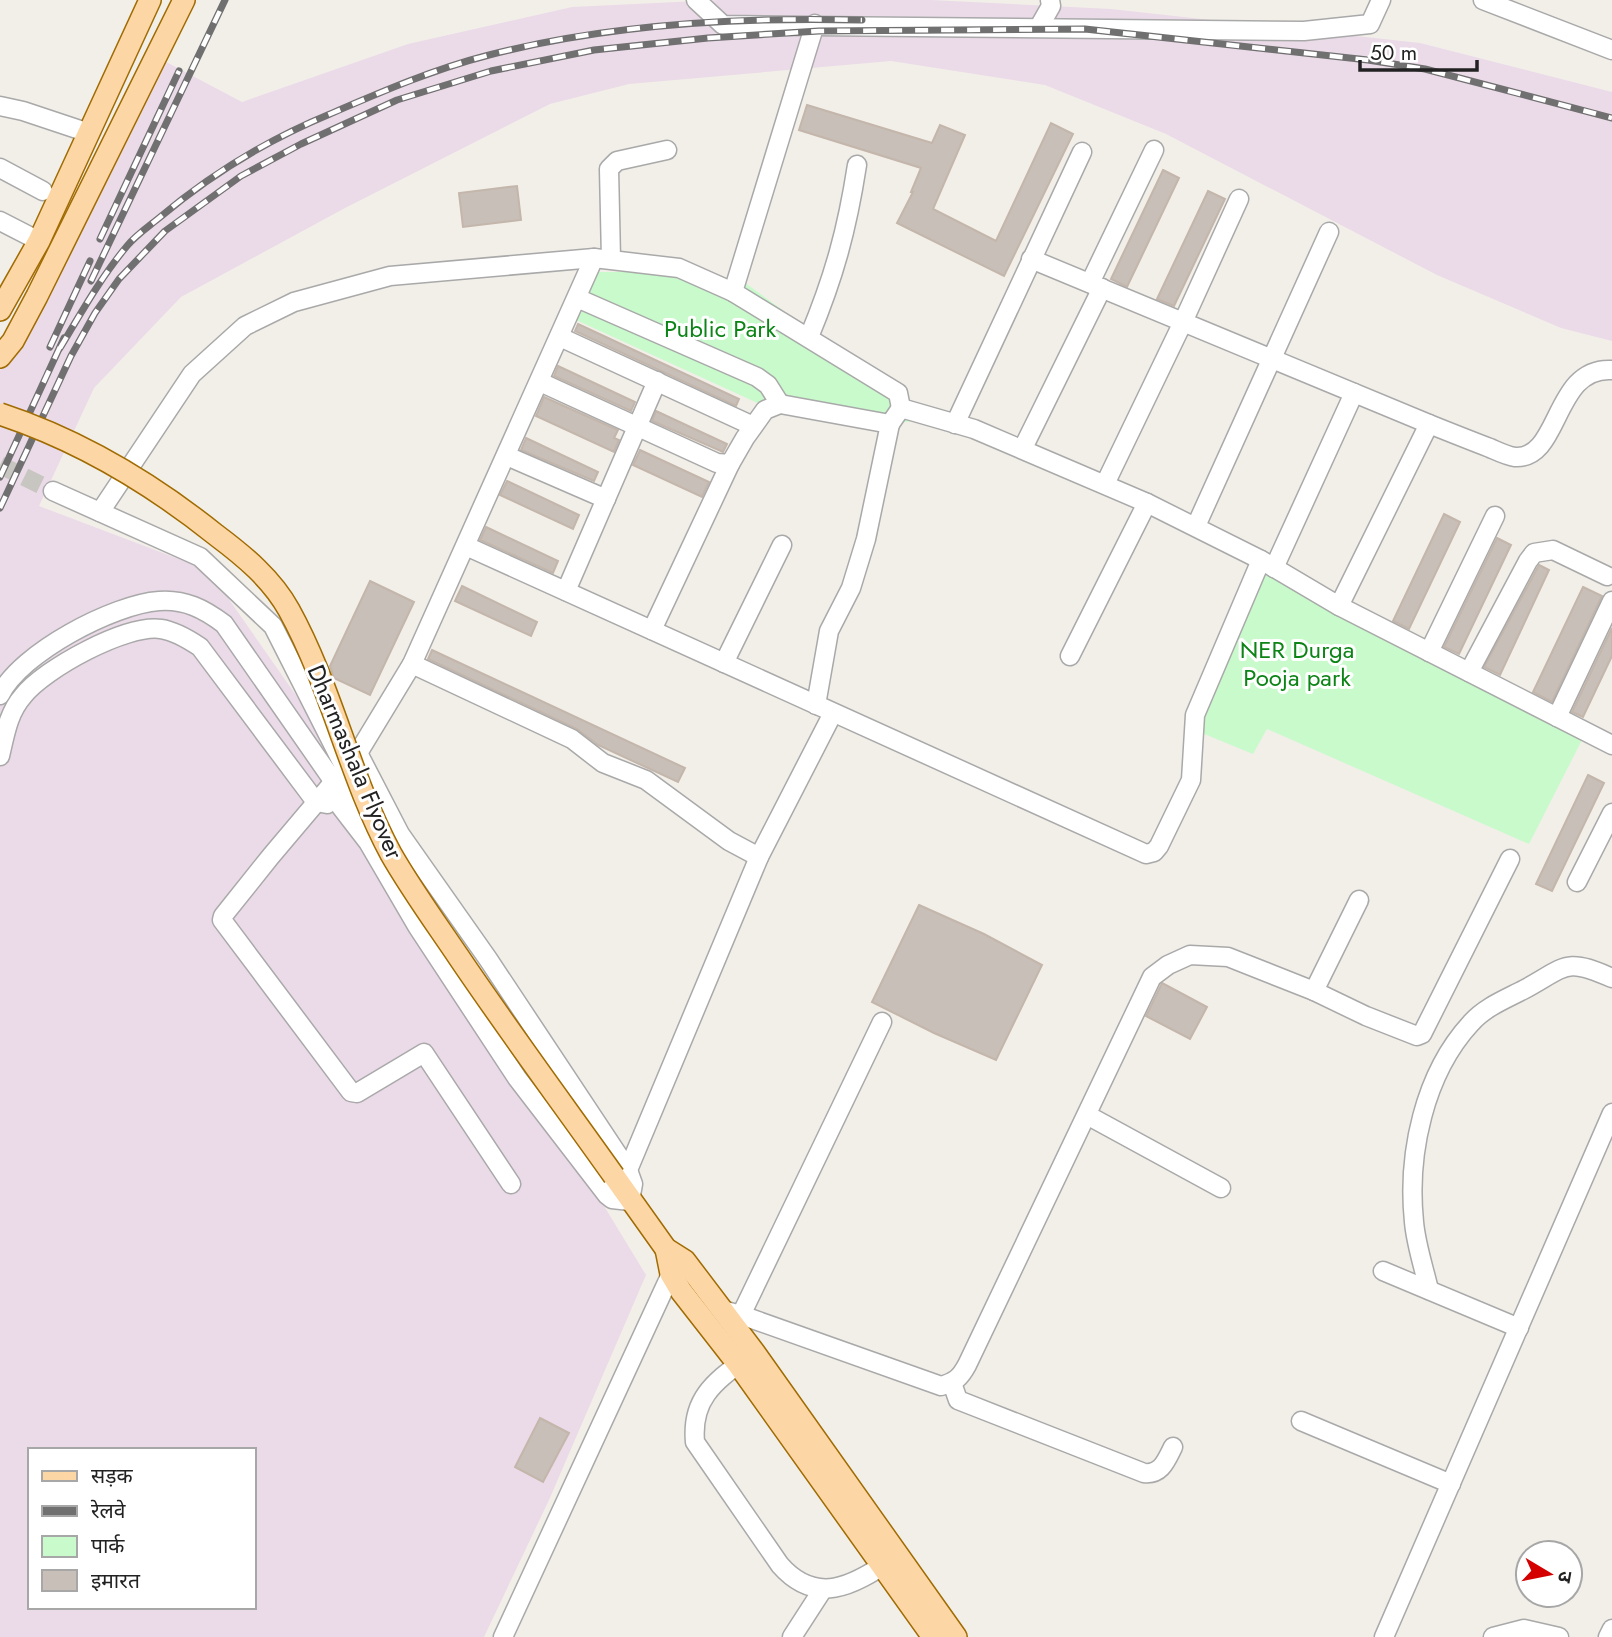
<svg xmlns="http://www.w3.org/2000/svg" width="1612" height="1637" viewBox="0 0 1612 1637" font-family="Jost,'Noto Sans Devanagari',sans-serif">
  <rect width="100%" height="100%" fill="#f2efe9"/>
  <path fill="#ebdbe8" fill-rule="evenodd" d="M718,0H931L1111,9L1420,43L1612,92V341L1561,328L1437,275L1166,134L1045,85L891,61L629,84L550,104L345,208L181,297L94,388L39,506L192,564L228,598L300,701L335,764L646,1275L549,1500L484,1637H0V370L51,275L149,53L242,102L408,44L572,7ZM30,1450H254V1607H30Z"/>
  <g fill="#c8facc">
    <polygon points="596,272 676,272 741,280 932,418 893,424 766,407 574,319"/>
    <polygon points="1264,562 1584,736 1529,844 1267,729 1253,754 1197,731"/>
  </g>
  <g fill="#c7bfb8" stroke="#c4b6ab" stroke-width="2">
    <polygon points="807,105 932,143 940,125 965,135 933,209 996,241 1051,123 1073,134 1004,276 897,223 913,192 911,192 921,168 799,130"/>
    <polygon points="1163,170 1179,178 1127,287 1111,279"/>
    <polygon points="517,186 521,220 463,227 459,193"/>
    <polygon points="1208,191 1225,199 1174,306 1157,299"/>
    <polygon points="578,324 739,399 736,406 575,331"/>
    <polygon points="558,366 635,402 631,411 554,376"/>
    <polygon points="544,397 618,430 614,438 619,440 614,452 536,416"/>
    <polygon points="656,411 727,444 723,452 652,421"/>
    <polygon points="526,438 598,472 594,481 521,450"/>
    <polygon points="640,450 709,482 702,497 633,465"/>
    <polygon points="507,481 579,515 573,529 500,495"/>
    <polygon points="1444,514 1460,522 1409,629 1393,621"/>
    <polygon points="486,527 558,561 553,573 480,540"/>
    <polygon points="1497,538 1511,545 1459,654 1444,647"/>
    <polygon points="1539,565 1549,570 1500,675 1484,667"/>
    <polygon points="370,581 414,602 370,695 334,678 330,666"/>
    <polygon points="462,586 537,622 531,636 455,601"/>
    <polygon points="1583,587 1602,596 1552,702 1533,692"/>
    <polygon points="1612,628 1612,656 1583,717 1572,712"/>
    <polygon points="432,650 685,768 678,782 598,745 577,729 428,659"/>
    <polygon points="1588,775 1604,783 1552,891 1536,884"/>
    <polygon points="919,905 984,934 1042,965 996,1060 934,1033 872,1002"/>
    <polygon points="1162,983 1207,1007 1190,1039 1146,1016"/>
    <polygon points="540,1418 569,1433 543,1482 515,1467"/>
  </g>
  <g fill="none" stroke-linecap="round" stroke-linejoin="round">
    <polyline stroke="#c8c6c1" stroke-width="18" stroke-dasharray="18 9" stroke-linecap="butt" points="0,465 53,491"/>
    <defs>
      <g id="minor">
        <polyline points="696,0 723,25 1304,31 1370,24 1381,0"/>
        <polyline points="1483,0 1612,50"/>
        <polyline points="815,24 733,292 898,393 901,408"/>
        <polyline points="1039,27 1051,6 1050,0"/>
        <polyline points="0,106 23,111 89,133"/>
        <polyline points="0,168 43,191"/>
        <polyline points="0,221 39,241"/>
        <polyline points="611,259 609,169 617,161 667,150"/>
        <polyline points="1031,259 1429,424"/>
        <polyline points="1090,283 1154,150"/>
        <polyline points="577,298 757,377 768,385 780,404"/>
        <polyline points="560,337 753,426"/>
        <path d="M809,337C834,277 847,230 857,165"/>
        <polyline points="540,382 717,463 730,464 745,438 765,410 780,404 890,424 901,408 974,429 1147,503 1261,560 1339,606 1612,745"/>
        <polyline points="955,424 1082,152"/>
        <polyline points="1023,448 1102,288"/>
        <polyline points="507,456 606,499"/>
        <polyline points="1105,484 1183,322 1239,199"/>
        <polyline points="53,491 200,557 273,626 345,768 364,829"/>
        <polyline points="100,512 192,374 245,326 294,302 390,276 594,258 679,268 733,292"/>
        <polyline points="1196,526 1329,232"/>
        <polyline points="466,546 1146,854 1154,852 1159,846 1191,780 1195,715 1261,560"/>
        <polyline points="1274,568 1354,393"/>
        <polyline points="566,591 657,381"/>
        <path d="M1339,606L1429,424C1449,432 1469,440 1490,448C1497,451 1507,456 1515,457C1561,460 1553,366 1612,370"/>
        <polyline points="652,630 730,464"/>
        <polyline points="1429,652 1495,516"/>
        <polyline points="1070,656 1147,503"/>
        <polyline points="724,663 782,545"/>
        <polyline points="412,664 572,739 603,763 646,780 729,841 759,857"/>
        <polyline points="1469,672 1528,561 1534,553 1553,550 1607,576"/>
        <path d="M0,695C20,653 114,604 159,601C185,599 204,609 224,624L334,782L341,807L368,842L417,926L517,1078L607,1195L612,1199L630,1201L633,1184L628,1170L488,959L400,834L358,753"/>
        <polyline points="816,705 829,631 851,588 866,539 890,424"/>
        <polyline points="1557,717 1612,601"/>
        <path d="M0,756C5,735 8,713 23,696C44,669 126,624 161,629C175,631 188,639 200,647L316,802L327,804"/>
        <polyline points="1577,882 1612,813"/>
        <polyline points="1314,991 1359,900"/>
        <polyline points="1087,1115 1221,1188"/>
        <polyline points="628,1170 759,857 833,713"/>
        <polyline points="511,1184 424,1053 357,1093 351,1092 222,920 223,916 271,856 358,753 412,664 594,258"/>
        <polyline points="1383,1271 1519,1328"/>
        <path d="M1429,1290C1424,1268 1416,1245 1414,1222C1407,1154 1424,1074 1471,1023C1485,1007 1506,999 1525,989C1567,966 1565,957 1612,978"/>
        <path d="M722,1310L741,1315L941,1386C955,1382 960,1378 967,1365L1152,977L1168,965L1190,955L1228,957L1314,991L1366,1016L1417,1036L1422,1034L1510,859"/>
        <polyline points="741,1315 882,1022"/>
        <path d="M749,1356C716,1381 691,1397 695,1442L780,1565C816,1606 853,1586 891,1560"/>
        <path d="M952,1383L958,1400L1144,1473C1161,1475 1166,1461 1173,1447"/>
        <polyline points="1301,1421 1451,1484"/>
        <polyline points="503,1637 671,1274 678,1267"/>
        <polyline points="792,1637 823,1589"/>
        <polyline points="1384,1637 1612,1113"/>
        <polyline points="1493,1637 1524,1629 1559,1637"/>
        <polyline points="1608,1637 1612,1629"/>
      </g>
      <g id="major">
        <polyline points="0,310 39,241 150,0"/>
        <polyline points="0,357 13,341 37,296 184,0"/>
        <polyline points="614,1176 666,1249 685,1261 754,1352 956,1637"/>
        <polyline points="666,1249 671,1274 681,1291 738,1364 933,1637"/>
      </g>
    </defs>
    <use href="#minor" stroke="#a9a9a9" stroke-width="21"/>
    <use href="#major" stroke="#a06b00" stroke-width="24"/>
    <use href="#minor" stroke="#fff" stroke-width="18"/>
    <use href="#major" stroke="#fcd6a4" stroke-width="21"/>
    <defs>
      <g id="rail">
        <polyline points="100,239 179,71"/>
        <polyline points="91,281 225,0"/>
        <polyline points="50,347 90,261"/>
        <path d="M60,348C81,313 101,277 127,246C136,235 148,227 159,218C211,174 267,140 330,114C381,92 434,69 489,55C609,24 738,17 862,20"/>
        <polyline points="0,477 64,338"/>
        <polyline points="0,508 71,356 95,313 119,279 165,231 241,176 301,144 397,100 491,71 594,50 708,38 819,31 1085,29 1368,60 1425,69 1612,118"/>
      </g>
    </defs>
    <use href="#rail" stroke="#707070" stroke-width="7"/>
    <use href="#rail" stroke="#fff" stroke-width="4.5" stroke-dasharray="13" stroke-linecap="butt"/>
    <defs>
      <path id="major-bridge" d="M0,414C79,440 151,483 216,535C244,556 272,579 289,610C332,688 349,776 391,854C411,889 435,922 458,956C508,1030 562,1103 614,1176"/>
    </defs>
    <use href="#major-bridge" stroke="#a06b00" stroke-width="24" stroke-linecap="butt"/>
    <use href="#major-bridge" stroke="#fcd6a4" stroke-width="21"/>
  </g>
  <g text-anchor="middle" stroke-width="6" stroke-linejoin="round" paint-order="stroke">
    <g font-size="24" fill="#0c8416" stroke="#fff">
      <text x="720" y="337">Public Park</text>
      <text x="1297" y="658">NER Durga<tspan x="1297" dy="28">Pooja park</tspan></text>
    </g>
    <g font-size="24" fill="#222" stroke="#fff">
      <text transform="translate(355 762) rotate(67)" y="8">Dharmashala Flyover</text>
    </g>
  </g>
  <rect x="28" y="1448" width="228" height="161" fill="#ffffff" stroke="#a7a7a7" stroke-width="2"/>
  <rect x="42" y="1471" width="35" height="10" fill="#fcd6a4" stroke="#a7a7a7" stroke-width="2"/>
  <text x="91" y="1483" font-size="21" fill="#222222">सड़क</text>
  <rect x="42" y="1506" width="35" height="10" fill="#707070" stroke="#a7a7a7" stroke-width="2"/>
  <text x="91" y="1518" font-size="21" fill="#222222">रेलवे</text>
  <rect x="42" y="1536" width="35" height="21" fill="#c8facc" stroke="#a7a7a7" stroke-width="2"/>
  <text x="91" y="1553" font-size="21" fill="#222222">पार्क</text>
  <rect x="42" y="1570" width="35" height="21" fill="#c7bfb8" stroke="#a7a7a7" stroke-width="2"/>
  <text x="91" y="1588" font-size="21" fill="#222222">इमारत</text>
  <g transform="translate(1549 1574) rotate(100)"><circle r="33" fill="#ffffff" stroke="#a7a7a7" stroke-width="2"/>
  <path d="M0-5L12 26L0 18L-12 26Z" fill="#d40000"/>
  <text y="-10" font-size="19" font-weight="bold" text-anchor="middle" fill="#222222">उ</text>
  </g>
  <path d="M1360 60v10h117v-10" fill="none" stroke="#222222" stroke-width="3.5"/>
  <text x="1370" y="60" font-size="21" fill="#222222" stroke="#ffffff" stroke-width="5" paint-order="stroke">50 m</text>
</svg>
